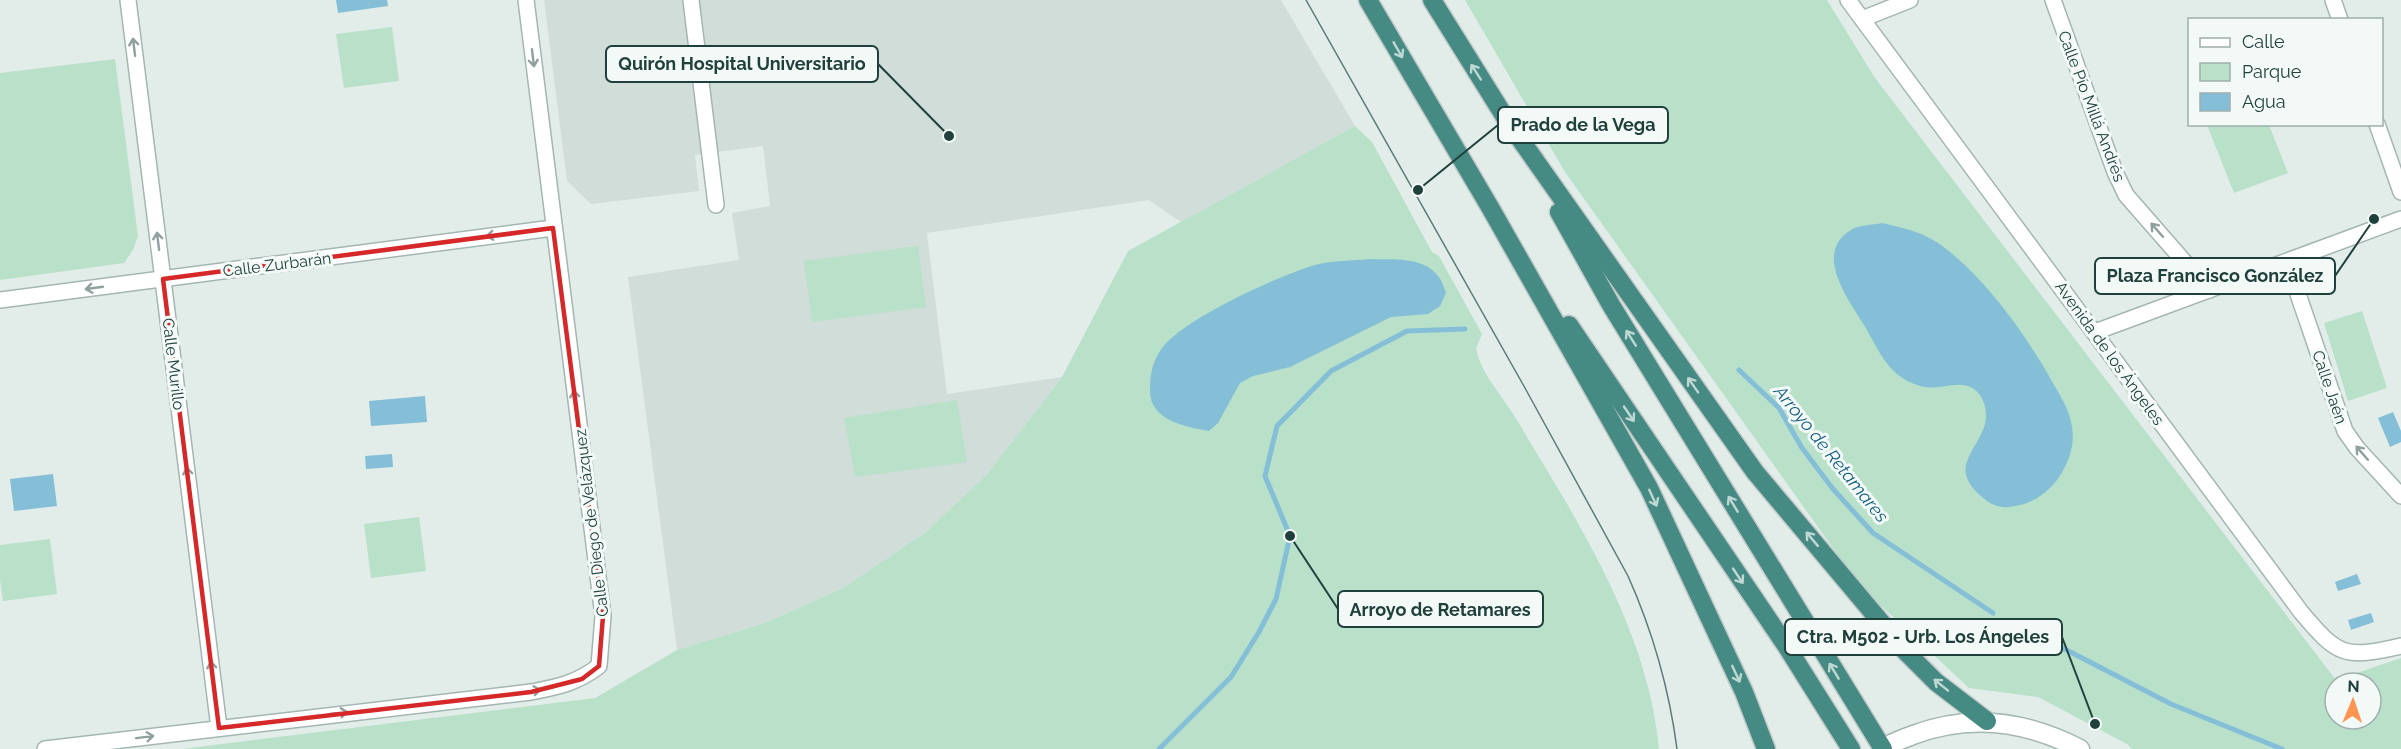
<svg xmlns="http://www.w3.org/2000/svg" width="2401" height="749" viewBox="0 0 2401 749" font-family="Raleway,sans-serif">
  <rect width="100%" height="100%" fill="#e2edea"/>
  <polygon fill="#d0ddd9" points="544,0 1281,0 1355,126 1181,222 1149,200 927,233 947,394 1062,377 988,473 926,532 843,588 765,623 677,650 628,277 739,260 732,213 770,206 763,146 695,155 699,191 591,204 567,181"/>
  <g fill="#b9e0c9" fill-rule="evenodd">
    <path d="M1465,0H1827L1875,78L2336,680L2401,658V749H2132L2127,744L2038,697L1969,688L1860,586L1565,172ZM2335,683H2371V719H2335Z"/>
    <polygon points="392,27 399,81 344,88 336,34"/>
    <polygon points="115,59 138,236 133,250 124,263 0,280 0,73"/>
    <polygon points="2207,125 2269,125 2288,173 2234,193"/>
    <path d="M1355,126L1372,142L1432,252L1439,256L1482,334L1476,349C1481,372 1496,388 1509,408C1518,420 1525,434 1533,447C1589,539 1649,640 1659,749H182L595,698L677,650L765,623L843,588L926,532L988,473L1062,377L1128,251Z"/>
    <polygon points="918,246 926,307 812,322 804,261"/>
    <polygon points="2362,311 2387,388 2348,401 2324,323"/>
    <polygon points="957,400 967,462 855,477 844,418"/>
    <polygon points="419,517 426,571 371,578 364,524"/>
    <polygon points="50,539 57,594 3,601 0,580 0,545"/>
  </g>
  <g fill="#85bed7">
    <polygon points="336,0 387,0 388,6 338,13"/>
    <path d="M1882,223C1905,228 1926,233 1945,248C1988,281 2028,338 2054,385C2060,395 2067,406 2070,418C2076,438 2072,456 2061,474C2051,491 2034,503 2015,506C2002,509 1992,506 1982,497C1951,470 1971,457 1983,430C1989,417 1986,398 1974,389C1960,379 1940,390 1925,387C1918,386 1909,382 1904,379C1884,367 1875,343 1864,325C1848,299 1813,253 1851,230C1858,225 1873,225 1882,223Z"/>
    <path d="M1370,259C1392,260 1423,256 1438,276C1442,280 1444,288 1446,293L1440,306L1428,314L1391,317L1290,367L1253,376L1240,383L1218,423L1209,431C1187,427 1150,421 1150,391C1150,375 1152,362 1162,348C1185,318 1278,276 1315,265C1332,260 1353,261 1370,259Z"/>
    <polygon points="425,396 427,422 371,426 369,401"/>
    <polygon points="2393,412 2401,431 2401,442 2390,447 2378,418"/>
    <polygon points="392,454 393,467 366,469 365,456"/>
    <polygon points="53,474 57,506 14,511 10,479"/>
    <polygon points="2357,574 2361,584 2338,591 2335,582"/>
    <polygon points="2371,613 2374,622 2351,630 2348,620"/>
  </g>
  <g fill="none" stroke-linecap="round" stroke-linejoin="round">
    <g stroke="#85bed7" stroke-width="5">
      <polyline points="1739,370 1779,408 1802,448 1833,489 1873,533 1993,613"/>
      <polyline points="2028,630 2171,704 2282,749"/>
      <polyline points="1159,749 1231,677 1259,632 1276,599 1290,536 1265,476 1277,426 1331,371 1407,331 1465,329"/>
    </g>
    <defs>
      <g id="minor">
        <polyline points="128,0 219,728"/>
        <polyline points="691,0 716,205"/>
        <path d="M1848,0L2301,612C2338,656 2344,659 2401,646"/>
        <polyline points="2053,0 2115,172 2126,195 2209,290"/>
        <polyline points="2333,0 2340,20"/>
        <polyline points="1862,19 1910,0"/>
        <polyline points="2377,124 2401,192"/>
        <polyline points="2287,262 2345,431 2357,448 2401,496"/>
        <polyline points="0,300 553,228"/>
        <polyline points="2095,332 2401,219"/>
        <path d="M45,749L531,692C558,687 577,683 599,666L603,616L526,0"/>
      </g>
      <path id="tertiary" d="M1883,749C1892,742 1903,739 1913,735C1971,713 2026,721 2080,749"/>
      <g id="trunk">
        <polyline points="1368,0 1491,209 1649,488 1744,692 1766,749"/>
        <polyline points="1432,0 1508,122 1755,472 1906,652 1936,682 1987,721"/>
        <polyline points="1559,212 1611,305 1883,749"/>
        <polyline points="1569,325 1787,647 1851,749"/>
      </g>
    </defs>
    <use href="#minor" stroke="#a4b6b2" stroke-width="18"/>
    <use href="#tertiary" stroke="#a4b6b2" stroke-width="21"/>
    <use href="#trunk" stroke="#c1cac8" stroke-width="21"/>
    <use href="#minor" stroke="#fff" stroke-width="15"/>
    <use href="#tertiary" stroke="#fff" stroke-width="18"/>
    <use href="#trunk" stroke="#468a84" stroke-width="18"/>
    <path stroke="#5b7b77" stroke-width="1.5" d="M1306,0L1525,388L1628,576C1653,632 1669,688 1677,749"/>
  </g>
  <defs><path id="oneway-shaft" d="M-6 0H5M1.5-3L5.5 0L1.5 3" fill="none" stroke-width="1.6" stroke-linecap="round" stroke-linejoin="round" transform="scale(1.5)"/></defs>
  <g stroke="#90a09e">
    <use href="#oneway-shaft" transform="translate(134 47) rotate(-97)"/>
    <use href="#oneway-shaft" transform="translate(533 58) rotate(83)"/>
    <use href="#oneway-shaft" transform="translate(2157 230) rotate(-131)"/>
    <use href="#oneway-shaft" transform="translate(495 235) rotate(173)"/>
    <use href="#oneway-shaft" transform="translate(158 241) rotate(-97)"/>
    <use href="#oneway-shaft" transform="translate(94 288) rotate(172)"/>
    <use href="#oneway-shaft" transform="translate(575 399) rotate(-97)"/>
    <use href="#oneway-shaft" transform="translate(2362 453) rotate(-131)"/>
    <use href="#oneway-shaft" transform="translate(188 476) rotate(-97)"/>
    <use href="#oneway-shaft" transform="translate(212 670) rotate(-97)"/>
    <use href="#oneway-shaft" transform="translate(532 691) rotate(-9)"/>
    <use href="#oneway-shaft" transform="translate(339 713) rotate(-6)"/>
    <use href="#oneway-shaft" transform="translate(145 737) rotate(-7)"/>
  </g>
  <g stroke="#bfd8d4">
    <use href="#oneway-shaft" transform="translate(1398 50) rotate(60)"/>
    <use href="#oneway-shaft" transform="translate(1476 72) rotate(-123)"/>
    <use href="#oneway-shaft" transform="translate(1631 338) rotate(-122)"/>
    <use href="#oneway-shaft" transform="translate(1693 385) rotate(-125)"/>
    <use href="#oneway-shaft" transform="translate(1629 414) rotate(56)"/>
    <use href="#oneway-shaft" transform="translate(1653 498) rotate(65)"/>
    <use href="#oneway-shaft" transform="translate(1733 504) rotate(-121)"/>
    <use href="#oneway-shaft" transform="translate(1812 539) rotate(-130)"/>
    <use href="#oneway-shaft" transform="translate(1738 576) rotate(56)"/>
    <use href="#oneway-shaft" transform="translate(1834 671) rotate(-121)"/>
    <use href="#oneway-shaft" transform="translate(1736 674) rotate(65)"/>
    <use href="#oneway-shaft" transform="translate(1941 685) rotate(-141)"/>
  </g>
  <path fill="none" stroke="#d62828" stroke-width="4.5" stroke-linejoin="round" d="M553,228L603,616L599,666L582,679L531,692L219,728L163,279Z"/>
  <g text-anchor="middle" stroke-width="6" stroke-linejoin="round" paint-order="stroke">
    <g font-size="16" fill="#20403c" stroke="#f3f9f7">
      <text transform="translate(2092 106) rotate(69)" y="6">Calle Pío Millá Andrés</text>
      <text transform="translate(277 264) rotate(-7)" y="6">Calle Zurbarán</text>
      <text transform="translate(2110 353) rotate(54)" y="6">Avenida de los Ángeles</text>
      <text transform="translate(174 364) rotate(83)" y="6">Calle Murillo</text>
      <text transform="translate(2330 387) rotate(71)" y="6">Calle Jaén</text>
      <text transform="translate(591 523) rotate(-97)" y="6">Calle Diego de Velázquez</text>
    </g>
    <g font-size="18" font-style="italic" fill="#155f81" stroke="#f3f9f7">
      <text transform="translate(1831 454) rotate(51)" y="6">Arroyo de Retamares</text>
    </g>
  </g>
  <path fill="none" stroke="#20403c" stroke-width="2" d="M949 136L878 64M1418 190L1498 125M2374 219L2335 276M1290 536L1338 609M2095 724L2062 637"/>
  <g fill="#20403c" stroke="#f3f9f7" stroke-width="2">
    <circle cx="949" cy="136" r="6"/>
    <circle cx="1418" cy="190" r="6"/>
    <circle cx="2374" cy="219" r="6"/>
    <circle cx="1290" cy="536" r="6"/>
    <circle cx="2095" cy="724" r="6"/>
  </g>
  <g fill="#f3f9f7" stroke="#20403c" stroke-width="2">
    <rect x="606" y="46" width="272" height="36" rx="6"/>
    <rect x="1498" y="107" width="170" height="36" rx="6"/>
    <rect x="2095" y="258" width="240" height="36" rx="6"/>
    <rect x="1338" y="591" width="205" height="36" rx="6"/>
    <rect x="1785" y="619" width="277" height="36" rx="6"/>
  </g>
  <g font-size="18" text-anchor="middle" font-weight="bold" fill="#20403c">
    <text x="742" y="70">Quirón Hospital Universitario</text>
    <text x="1583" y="131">Prado de la Vega</text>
    <text x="2215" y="282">Plaza Francisco González</text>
    <text x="1440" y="616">Arroyo de Retamares</text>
    <text x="1923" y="643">Ctra. M502 - Urb. Los Ángeles</text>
  </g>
  <rect x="2188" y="18" width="195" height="108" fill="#f3f9f7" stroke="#9fafac" stroke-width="1.5"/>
  <rect x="2200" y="38" width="30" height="9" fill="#ffffff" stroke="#9fafac" stroke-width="1.5"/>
  <text x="2242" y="48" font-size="18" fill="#20403c">Calle</text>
  <rect x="2200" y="63" width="30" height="18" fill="#b9e0c9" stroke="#9fafac" stroke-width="1.5"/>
  <text x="2242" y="78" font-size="18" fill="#20403c">Parque</text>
  <rect x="2200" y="93" width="30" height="18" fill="#85bed7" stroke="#9fafac" stroke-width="1.5"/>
  <text x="2242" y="108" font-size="18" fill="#20403c">Agua</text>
  <g transform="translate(2353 701) rotate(2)"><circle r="28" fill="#f3f9f7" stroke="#9fafac" stroke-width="1.5"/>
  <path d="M0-4.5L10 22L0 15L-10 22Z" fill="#fd9450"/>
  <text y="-9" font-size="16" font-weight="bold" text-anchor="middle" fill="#20403c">N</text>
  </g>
</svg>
